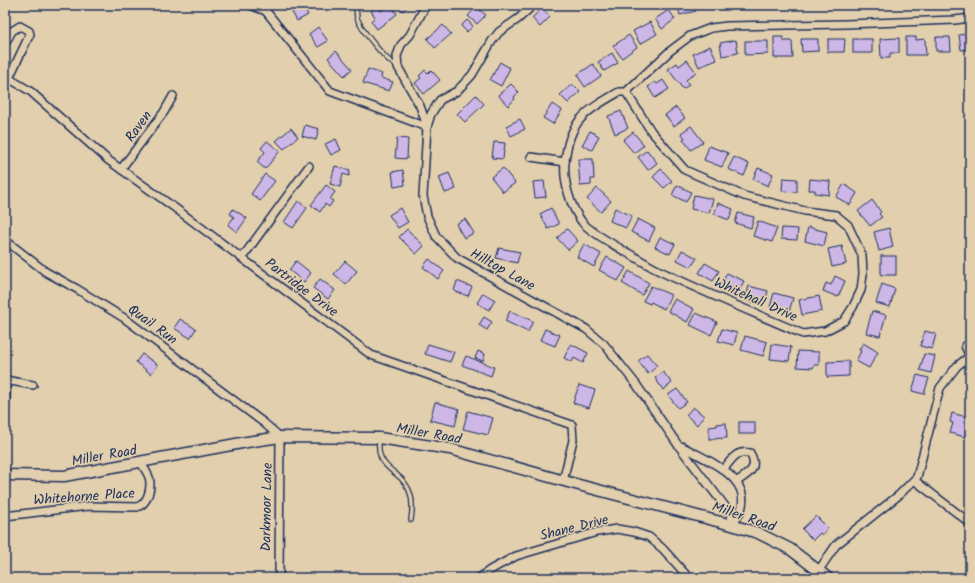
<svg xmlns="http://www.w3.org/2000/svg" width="975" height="583" viewBox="0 0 975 583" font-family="Kalam,sans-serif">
  <rect width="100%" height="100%" fill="#e2cfad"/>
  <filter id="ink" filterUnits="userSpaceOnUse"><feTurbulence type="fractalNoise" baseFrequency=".025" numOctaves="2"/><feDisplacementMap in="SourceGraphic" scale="8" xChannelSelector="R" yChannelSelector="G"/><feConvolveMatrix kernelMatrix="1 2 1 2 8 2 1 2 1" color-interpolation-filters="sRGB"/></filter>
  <g filter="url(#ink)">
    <g fill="#cdb7e6" stroke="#1b2f5e">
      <polygon points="288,5 302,5 308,15 297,21"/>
      <polygon points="389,5 391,5 397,14 377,29 371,21 375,17 371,11 377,6 381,11"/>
      <polygon points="397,5 408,5 403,11"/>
      <polygon points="677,5 694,5 696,11 680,15"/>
      <polygon points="703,5 714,5 703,8"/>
      <polygon points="476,7 486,15 477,24 468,16"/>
      <polygon points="542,8 550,17 540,27 532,18"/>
      <polygon points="669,10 675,19 662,29 655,19"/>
      <polygon points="467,20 473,26 467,32 461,26"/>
      <polygon points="650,22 657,34 640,44 633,31"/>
      <polygon points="443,25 451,34 435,48 427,39"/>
      <polygon points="318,27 328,41 318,47 309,34"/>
      <polygon points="970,33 970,55 968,56 967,49 961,50 959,35"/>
      <polygon points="629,35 637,47 622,58 613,46"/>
      <polygon points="774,37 783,37 783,41 792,41 793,58 774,58"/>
      <polygon points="906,37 916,37 916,40 925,39 926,55 906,55"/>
      <polygon points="936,37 950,37 951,51 936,51"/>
      <polygon points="899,38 899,53 890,53 890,58 881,58 880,39"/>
      <polygon points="801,39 818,39 818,51 802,52"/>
      <polygon points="828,39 845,39 844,52 828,52"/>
      <rect x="853" y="39" width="19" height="14"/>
      <polygon points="736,40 738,53 722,56 720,43"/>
      <polygon points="745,41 768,41 768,54 745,55"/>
      <polygon points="710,46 717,60 699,67 693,54"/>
      <polygon points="336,51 352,69 344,76 328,58"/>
      <polygon points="612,53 618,63 604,71 598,62"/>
      <polygon points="687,60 696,72 686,80 689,85 683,89 668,69 677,63 679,66"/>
      <polygon points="500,62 510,68 501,86 490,80"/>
      <polygon points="593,64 601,76 585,87 577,75"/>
      <polygon points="368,69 382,74 381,78 393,82 389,91 363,83"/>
      <polygon points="425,70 428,73 431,70 440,80 424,94 415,83 421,78 419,76"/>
      <polygon points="663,80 669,89 655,98 648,87 655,82 657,84"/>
      <polygon points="511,84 519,92 514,97 515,99 508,106 498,95"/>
      <polygon points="572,84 580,92 568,103 560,95"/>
      <polygon points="476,95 484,104 465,122 457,114"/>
      <polygon points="552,104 562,110 553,124 543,118"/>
      <polygon points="676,107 685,118 674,126 665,115"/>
      <polygon points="621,111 628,128 615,134 608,116"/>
      <polygon points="520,119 525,129 511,136 506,126"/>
      <polygon points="305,125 319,129 316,140 302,136"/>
      <polygon points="691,126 703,142 691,150 683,139 685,138 681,133"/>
      <polygon points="291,128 298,137 284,149 276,141"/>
      <polygon points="590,131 599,136 592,150 582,145"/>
      <polygon points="633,132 644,145 634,153 623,140"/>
      <polygon points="397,138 408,139 407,159 395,158"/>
      <polygon points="336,139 341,150 331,155 325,144"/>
      <polygon points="267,141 280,151 265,169 257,162 265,152 261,148"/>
      <polygon points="494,142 505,143 503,159 492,158"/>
      <polygon points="709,146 728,153 722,167 704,160"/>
      <polygon points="647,150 657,163 648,170 638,157"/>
      <polygon points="734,157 749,164 744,176 728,169"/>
      <polygon points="578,159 593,159 594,179 591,179 591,185 580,186"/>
      <polygon points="335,166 350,170 349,176 343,174 340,187 330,184"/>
      <polygon points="503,168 515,183 503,192 491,177"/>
      <polygon points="758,168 773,174 768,186 753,179"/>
      <polygon points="661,169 672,181 664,188 653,177"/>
      <polygon points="403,170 405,185 394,187 392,172"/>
      <polygon points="449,173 456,189 445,193 439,177"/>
      <polygon points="265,174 275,181 260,201 251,194"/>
      <polygon points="783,178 797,179 797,192 782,191"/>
      <polygon points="810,179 830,181 829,195 815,193 815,190 809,190"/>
      <polygon points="544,181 546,197 535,198 533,182"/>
      <polygon points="844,184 857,193 850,205 836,197"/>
      <polygon points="326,185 335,192 330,199 333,201 329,207 325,204 320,212 311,205"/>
      <polygon points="677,185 691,192 686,202 672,195"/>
      <polygon points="597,188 611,201 601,212 587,199"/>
      <polygon points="694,195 713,199 709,213 691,209"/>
      <polygon points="872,200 881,212 879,214 882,217 870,226 858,211"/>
      <polygon points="298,201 307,208 293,228 284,222"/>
      <polygon points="718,203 733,209 729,220 714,214"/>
      <polygon points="400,208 408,222 398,228 389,215"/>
      <polygon points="551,208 559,224 548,229 540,214"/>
      <polygon points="615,208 632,216 626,228 610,221"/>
      <polygon points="233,209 247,218 237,232 228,225 234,217 230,214"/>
      <polygon points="738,213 754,217 751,228 735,223"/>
      <polygon points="465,219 474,233 464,238 456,224"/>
      <polygon points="638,219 655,228 649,241 631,232"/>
      <polygon points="758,221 777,228 772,242 753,236"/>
      <polygon points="808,227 827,232 824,246 805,241"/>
      <polygon points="782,228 798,229 797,240 781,239"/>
      <polygon points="889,228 893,247 879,251 874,232"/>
      <polygon points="407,229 424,246 416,254 399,237"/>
      <polygon points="567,229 578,241 568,250 557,238"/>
      <polygon points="660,237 675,244 670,254 655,247"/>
      <polygon points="584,244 601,254 594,267 577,257"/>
      <polygon points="842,246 846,264 832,267 828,249"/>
      <polygon points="499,248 520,252 517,263 496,258"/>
      <polygon points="682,250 697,258 691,267 677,260"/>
      <rect x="881" y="256" width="15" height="19"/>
      <polygon points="607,257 626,268 618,281 599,270"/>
      <polygon points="429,259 444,271 438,279 423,267"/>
      <polygon points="296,261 311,273 304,282 289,270"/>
      <polygon points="345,261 357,271 346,284 334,274"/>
      <polygon points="705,263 719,271 713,281 699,273"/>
      <polygon points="629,271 649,283 642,295 622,283"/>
      <polygon points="727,273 744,281 737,295 720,287"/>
      <polygon points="835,276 845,281 838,297 823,291 826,283 831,285"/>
      <polygon points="320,279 335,290 328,299 313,288"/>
      <polygon points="457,281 472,287 468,296 454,291"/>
      <polygon points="882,284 895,289 890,307 876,303"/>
      <polygon points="651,286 671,295 664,309 651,302 650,304 643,301"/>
      <polygon points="749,286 768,291 764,305 745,300"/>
      <polygon points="483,293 495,300 489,310 477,303"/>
      <polygon points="774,293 793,298 789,312 770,307"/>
      <polygon points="819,296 822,311 802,315 799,300"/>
      <polygon points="675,299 694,309 687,322 668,311"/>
      <polygon points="510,311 533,321 528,332 505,321"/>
      <polygon points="872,311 886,315 880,336 866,333"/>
      <polygon points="696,313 717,322 711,335 690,325"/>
      <polygon points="484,317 492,322 487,330 479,325"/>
      <polygon points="180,319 196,329 190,338 174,328"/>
      <polygon points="545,329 560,335 555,346 540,340"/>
      <polygon points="722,329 737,333 734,345 718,341"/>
      <polygon points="925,331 936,334 932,349 920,346"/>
      <polygon points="745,336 767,342 763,356 741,350"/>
      <polygon points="863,343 878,352 869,368 856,361 861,351 859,350"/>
      <polygon points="428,344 454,352 450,362 425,354"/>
      <polygon points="571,344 588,353 583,363 574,358 572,362 564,358"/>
      <polygon points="772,344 791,347 789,361 770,359"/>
      <polygon points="478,351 485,354 483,361 475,358"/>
      <polygon points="798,351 819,352 819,365 814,365 813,368 797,367"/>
      <polygon points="142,354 158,365 151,374 136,362"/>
      <polygon points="647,354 657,366 648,374 638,361"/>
      <polygon points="924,354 935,356 931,373 920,370"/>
      <polygon points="466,356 494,367 491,376 462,365"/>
      <polygon points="849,361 849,376 827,377 827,362"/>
      <polygon points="663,372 672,383 663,390 655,378"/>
      <polygon points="917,375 929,378 924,394 912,391"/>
      <polygon points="579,385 595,390 589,408 573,403"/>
      <polygon points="677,389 687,402 678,408 668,395"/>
      <polygon points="435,402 459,409 455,426 430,420"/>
      <polygon points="693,407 704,416 697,425 686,415"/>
      <polygon points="468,411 493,418 488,435 463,429"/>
      <polygon points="952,413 970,418 965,437 950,433 953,423 950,422"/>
      <rect x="739" y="422" width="16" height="12"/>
      <polygon points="726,423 727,438 709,439 709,427 717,426 717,424"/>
      <polygon points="816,516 828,528 822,535 820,533 813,540 802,529"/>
    </g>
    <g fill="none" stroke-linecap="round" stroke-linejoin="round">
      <defs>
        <g id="lane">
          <path d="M357,5C356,10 356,13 357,18C362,31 385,60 397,66"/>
          <path d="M379,439C379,444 378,450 380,455C382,463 389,469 396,474C412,487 414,500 411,520"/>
        </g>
        <g id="street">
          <polyline points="250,5 266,11"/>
          <polyline points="261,5 330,91 427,127"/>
          <polyline points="426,5 410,35 401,45 397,56 398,67 420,106 427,126"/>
          <polyline points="529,9 518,19 499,32 492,41 472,75 457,91 440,100 431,114 427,127 423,196 427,216 436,236 457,258 586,329 604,344 636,384 678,445 731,514 732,525"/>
          <polyline points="5,44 12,31 20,26 29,31 30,34 9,78"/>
          <polyline points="5,76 30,91 108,160 175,208 371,355 572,425 573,440 563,481"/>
          <path d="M626,92L651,131L685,170L744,196L805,211L836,215L848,225L862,255L863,274L861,290L853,307L844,321L825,331L803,334C757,314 710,295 664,273C650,267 638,258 624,251C613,244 590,232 582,222C570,206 563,181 565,162C569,120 586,111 619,92H626L670,51L690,36L711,28L727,26L846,24L955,20L970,18"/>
          <polyline points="531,157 565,162"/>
          <polyline points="121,169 164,112 173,96"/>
          <polyline points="5,240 46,272 77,289 124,318 264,423 280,437 279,578"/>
          <polyline points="242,258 309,166"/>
          <polyline points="965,346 970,356"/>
          <polyline points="5,380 33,385"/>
          <polyline points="5,411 7,380"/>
          <path d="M681,446C711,462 766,483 732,525"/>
          <path d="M724,469C732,459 736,450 750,453C759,469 749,473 736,482"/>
          <polyline points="914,480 970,523"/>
          <path d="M5,516L88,506L137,507C148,504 152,487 149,477C147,472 143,467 141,462"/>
          <polyline points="819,570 836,545 899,495 917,477 940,388 957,366 970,356"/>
          <polyline points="479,578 490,570 516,556 597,532 617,529 634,532 649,537 663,549 689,578"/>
        </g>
        <polyline id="secondary" points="5,475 64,476 247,442 280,437 379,438 450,449 575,484 732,525 758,533 790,549 828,578"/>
      </defs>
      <use href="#lane" stroke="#1b2f5e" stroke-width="6"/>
      <use href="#street" stroke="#1b2f5e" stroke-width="10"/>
      <use href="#secondary" stroke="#1b2f5e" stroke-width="13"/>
      <use href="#lane" stroke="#e2cfad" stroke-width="3.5"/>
      <use href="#street" stroke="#e2cfad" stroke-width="7"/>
      <use href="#secondary" stroke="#e2cfad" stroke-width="10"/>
    </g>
  </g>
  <g text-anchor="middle" stroke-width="3" stroke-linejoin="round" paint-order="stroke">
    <g font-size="14" fill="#1b2f5e" stroke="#e2cfad">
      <text transform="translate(138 126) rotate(-54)" y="5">Raven</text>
      <text transform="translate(503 269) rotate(29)" y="5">Hilltop Lane</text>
      <text transform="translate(302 287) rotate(37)" y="5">Partridge Drive</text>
      <text transform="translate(756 299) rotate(24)" y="5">Whitehall Drive</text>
      <text transform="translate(153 324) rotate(36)" y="5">Quail Run</text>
      <text transform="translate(429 433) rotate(10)" y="5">Miller Road</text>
      <text transform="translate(104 455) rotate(-10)" y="5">Miller Road</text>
      <text transform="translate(84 496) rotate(-4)" y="5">Whitehorne Place</text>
      <text transform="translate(266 507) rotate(-89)" y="5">Darkmoor Lane</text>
      <text transform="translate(744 516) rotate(19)" y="5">Miller Road</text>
      <text transform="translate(574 527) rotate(-14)" y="5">Shane Drive</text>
    </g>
  </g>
  <rect width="975" height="583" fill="none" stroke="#e2cfad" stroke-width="20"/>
  <rect x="10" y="10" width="955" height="563" fill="none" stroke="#1b2f5e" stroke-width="1.5" filter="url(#ink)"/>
</svg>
